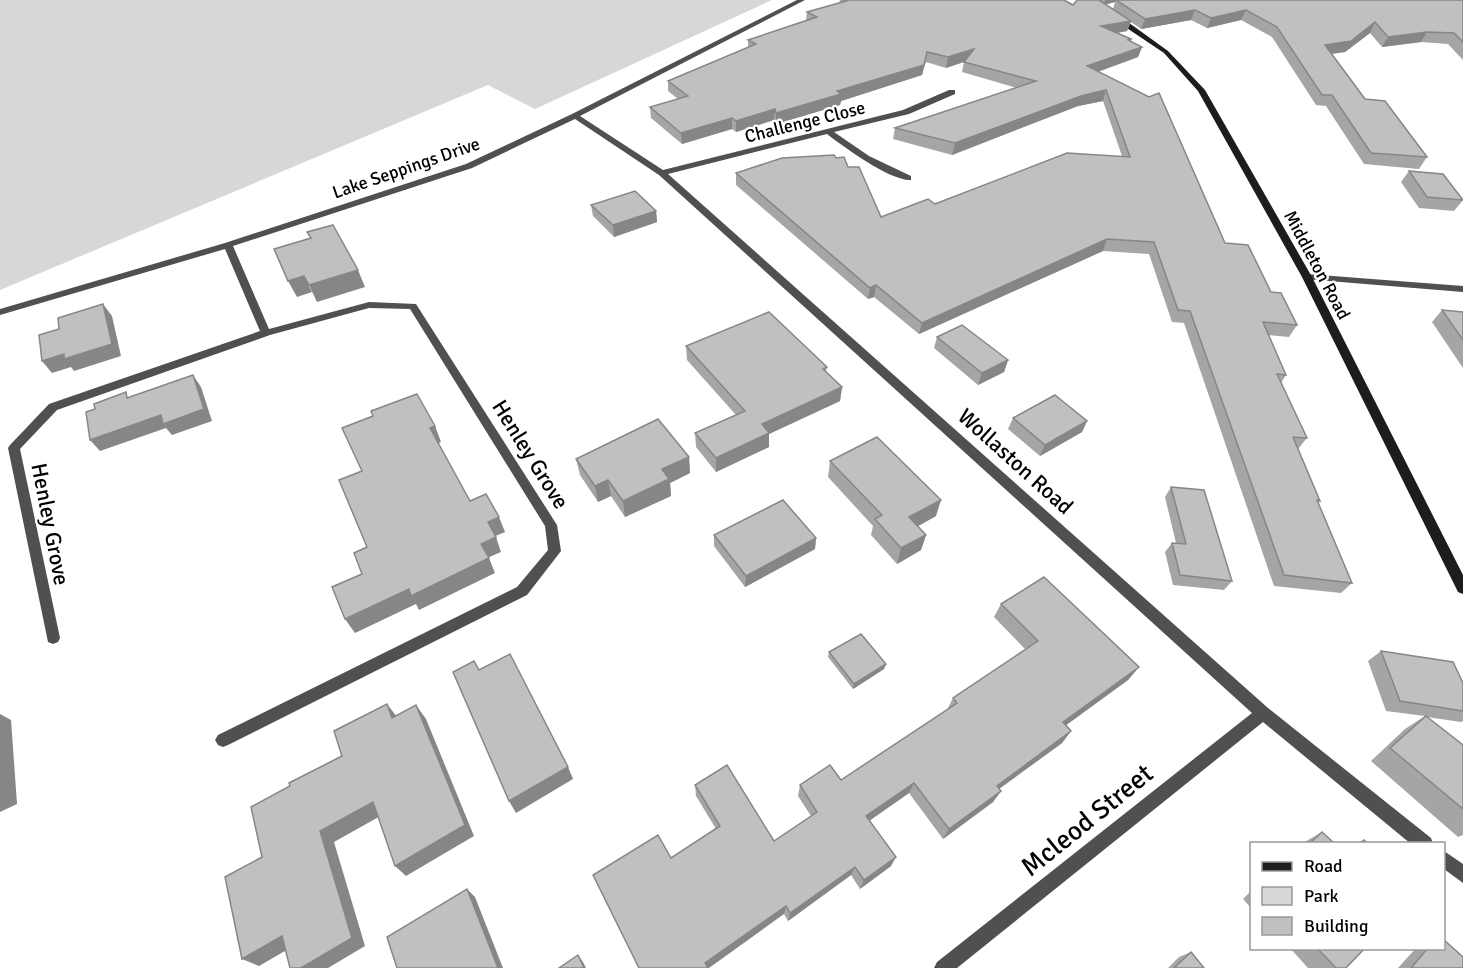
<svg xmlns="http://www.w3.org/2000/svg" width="1463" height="968" viewBox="0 0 1463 968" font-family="Signika,sans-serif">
  <rect width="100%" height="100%" fill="#fff"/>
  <polygon fill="#d7d7d7" points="0,0 772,0 535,109 488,85 0,290"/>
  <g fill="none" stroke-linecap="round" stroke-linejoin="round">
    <g fill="#505050" fill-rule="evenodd">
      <path d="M797,0H805L580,116L663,170L903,110L949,90H955V94L909,114L834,132L869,156L911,176V180C890,181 844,147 827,134L668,174L1268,708L1431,838L1433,844H1411L1263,722L957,968H934L937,962L1252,713L659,175L575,119L472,168L233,246L269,329L369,302L416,304L557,525L561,551L527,595L228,745L223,747L218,745L215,740L218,735L517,587L548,550L545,526L410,309L369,308L270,335L57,410L20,449L60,638L58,642L53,644L48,642L8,448L10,445L49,404L260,331L225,249L0,315V309L225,243L466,164L572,114Z"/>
      <polygon points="1307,274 1463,286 1463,292 1304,279 1302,277"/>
      <polygon points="1444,851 1463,864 1463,883 1444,869"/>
    </g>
    <polygon fill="#1d1d1d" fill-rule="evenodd" points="1085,0 1092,0 1132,25 1168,51 1205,90 1312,277 1463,575 1463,594 1458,592 1302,277 1198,91 1164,53"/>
  </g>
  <g fill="#a5a5a5" fill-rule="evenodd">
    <path d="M840,0H1064L1073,5L1077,0H1463V60L1448,44L1421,42L1382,47L1370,33L1345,52L1332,54L1365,99L1427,157L1419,169L1364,164L1326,106L1316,105L1272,37L1241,20L1207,28L1191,20L1141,29L1131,22L1127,31L1117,33L1131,39V42L1142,47L1138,57L1098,72L1225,243L1271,292L1297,325L1289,337L1268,335L1286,375L1281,383L1307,438L1298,449L1320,501L1318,503L1352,583L1341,593L1274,586L1184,323L1172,322L1149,254L1103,251L919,334L874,297L868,299L736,185V173L836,158L848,167L881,217L1122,156L1103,101L1078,106L952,155L893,139L895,128L1017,88L962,72L964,62L946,68L926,62L922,75L841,101L840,105L776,124L774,120L736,132L732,129L682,144L651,118L650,107L678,99L668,91V81L748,47V40L806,20L807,12L839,3ZM1115,2L1113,9L1105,4Z"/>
    <polygon points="1409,171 1463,200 1454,211 1419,208 1401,182"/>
    <polygon points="591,205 656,211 657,222 614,237 593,216"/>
    <polygon points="1442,310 1463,312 1463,368 1432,322"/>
    <polygon points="937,337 1008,360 1004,372 978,385 934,348"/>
    <polygon points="686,346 827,367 826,372 842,387 840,401 769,434 769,447 716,472 696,447 695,433 736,415 687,360"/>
    <polygon points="1013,418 1087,421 1082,432 1040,456 1008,429"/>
    <polygon points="689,457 690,473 670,483 671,496 625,517 611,496 598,502 580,475 576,459"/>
    <polygon points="830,461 936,516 918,526 926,535 921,550 897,564 871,535 873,526 828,477"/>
    <polygon points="1171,487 1232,581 1224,590 1173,585 1165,552 1172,543 1176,543 1165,497"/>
    <polygon points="714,535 816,538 815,549 745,587 714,546"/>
    <polygon points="1001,604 1139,667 1128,680 1066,725 1071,731 1062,743 999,789 1001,791 993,802 943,839 909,793 870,820 891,866 860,889 851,875 788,921 784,914 671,858 716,829 696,796 695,785 774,841 811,816 798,796 800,785 841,780 947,710 953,698 1026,650 994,617"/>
    <polygon points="1381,651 1463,683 1463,721 1461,722 1427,717 1463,745 1463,835 1458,837 1371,761 1405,729 1425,716 1386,711 1368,661"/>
    <polygon points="829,652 886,664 884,669 853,689 828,657"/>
    <polygon points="1322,832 1334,843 1303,843"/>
    <polygon points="1251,891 1251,908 1243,899"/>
    <polygon points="1290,948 1365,948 1346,968 1308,968"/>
    <polygon points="1416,948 1443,948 1463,968 1398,968"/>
    <polygon points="1191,952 1204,968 1168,968 1179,957"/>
  </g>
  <g fill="#868686">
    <polygon points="1105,0 1123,0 1116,0 1115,2 1104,5"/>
    <polygon points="1195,10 1191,20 1141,29 1145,19"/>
    <polygon points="1246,10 1241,20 1207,28 1211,18"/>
    <polygon points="1131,21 1127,31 1098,36 1101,26"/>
    <polygon points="1375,22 1370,33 1345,52 1320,55 1325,45"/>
    <polygon points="1427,32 1421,42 1382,47 1388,37"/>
    <polygon points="1142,47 1138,57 1083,77 1087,66"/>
    <polygon points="974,49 972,59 946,68 948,57"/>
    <polygon points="927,52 922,75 841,101 840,105 776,124 776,113 837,91"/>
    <polygon points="1106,90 1103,101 1078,106 952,155 955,143 1081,96"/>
    <polygon points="775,109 774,120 736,132 736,121"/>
    <polygon points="732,118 732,129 682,144 681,133"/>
    <polygon points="656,211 657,222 614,237 613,225"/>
    <polygon points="1107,239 1103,251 919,334 922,323"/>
    <polygon points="358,270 365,287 317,302 309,285"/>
    <polygon points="304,276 312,292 297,297 288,281"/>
    <polygon points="876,285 874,297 868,299 870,288"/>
    <polygon points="103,304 112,316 121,356 74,371 71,367 52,373 42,361"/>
    <polygon points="1008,360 1004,372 978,385 982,373"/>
    <polygon points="193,375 201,387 212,421 172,435 166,428 100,451 90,440"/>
    <polygon points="842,387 840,401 769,434 769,447 716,472 716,458 762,424"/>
    <polygon points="1087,421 1082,432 1040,456 1045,445"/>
    <polygon points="435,426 441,442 437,444 430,428"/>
    <polygon points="689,457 690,473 670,483 671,496 625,517 623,501 662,469"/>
    <polygon points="608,480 611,496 598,502 595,486"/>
    <polygon points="941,500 936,516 904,534 909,517"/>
    <polygon points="499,517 505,532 493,537 488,522"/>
    <polygon points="926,535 921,550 897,564 901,548"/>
    <polygon points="496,537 501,552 487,558 481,544"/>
    <polygon points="816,538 815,549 745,587 746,576"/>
    <polygon points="489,558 495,573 419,610 416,604 355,633 345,619 409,589"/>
    <polygon points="886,664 884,669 853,689 854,684"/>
    <polygon points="1139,667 1128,680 1054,734 1063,722"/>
    <polygon points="387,704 397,717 392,718"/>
    <polygon points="416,705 426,719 474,836 406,876 395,866"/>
    <polygon points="0,714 11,720 17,804 0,812"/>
    <polygon points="1071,731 1062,743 989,796 997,786"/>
    <polygon points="568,767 573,779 516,813 509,801"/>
    <polygon points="914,783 909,793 862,826 866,816"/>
    <polygon points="1001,791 993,802 943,839 949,829"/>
    <polygon points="373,802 384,814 334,842 365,946 328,968 301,968 320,831"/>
    <polygon points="896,857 891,866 860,889 864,880"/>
    <polygon points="855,867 851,875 788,921 790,913"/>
    <polygon points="467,889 475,897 503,968 498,968"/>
    <polygon points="786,906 784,914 709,968 706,968 705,963"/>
    <polygon points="282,936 297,944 259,966 242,959"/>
    <polygon points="578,955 583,962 586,968 584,968"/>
  </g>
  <g fill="#c0c0c0" stroke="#868686" stroke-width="1.5">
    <polygon points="844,0 1064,0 1073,5 1077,0 1099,0 1131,21 1101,26 1131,39 1128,40 1142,47 1087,66 1149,97 1159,93 1225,243 1248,245 1271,292 1281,293 1297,325 1263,322 1286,375 1277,374 1307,438 1293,437 1320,501 1317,500 1352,583 1284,575 1190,311 1178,310 1154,242 1107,239 922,323 876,285 870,288 736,173 782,158 834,155 836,158 844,157 848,167 859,167 881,217 928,199 935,204 1067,153 1130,157 1106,90 1081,96 955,143 895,128 1036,81 964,62 974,49 948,57 927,52 924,65 837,91 841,94 776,113 775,109 736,121 732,118 681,133 650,107 688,96 668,81 756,44 748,40 817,17 807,12 846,1"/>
    <polygon points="1116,0 1463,0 1463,42 1454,33 1427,32 1388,37 1375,22 1351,41 1325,45 1365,99 1385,101 1427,157 1371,153 1332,95 1322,95 1277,27 1246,10 1211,18 1195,10 1145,19"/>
    <polygon points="1409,171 1443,174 1463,200 1427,197"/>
    <polygon points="635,191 656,211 613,225 591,205"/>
    <polygon points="333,225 358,270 309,285 304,276 288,281 274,249 311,238 307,232"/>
    <polygon points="103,304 112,344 64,359 64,354 42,361 39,335 59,329 58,318"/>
    <polygon points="1442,310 1463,312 1463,340"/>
    <polygon points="769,312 827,367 823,369 842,387 762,424 769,433 716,458 695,433 745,411 686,346"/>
    <polygon points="962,325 1008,360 982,373 937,337"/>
    <polygon points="193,375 204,409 163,424 161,415 90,440 86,412 95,409 94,404 126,392 127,398"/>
    <polygon points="417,394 435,426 430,428 470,501 486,494 499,517 488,522 496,537 481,544 489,558 411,596 409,589 345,619 332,587 362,574 354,553 367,547 339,480 362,471 342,428 373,416 371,411"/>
    <polygon points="1055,395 1087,421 1045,445 1013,418"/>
    <polygon points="658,419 689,457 662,469 669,479 623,501 608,480 595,486 576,459"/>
    <polygon points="877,437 941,500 909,517 926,535 901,548 875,519 882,515 830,461"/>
    <polygon points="1171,487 1204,490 1232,581 1180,575 1172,543 1186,544"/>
    <polygon points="783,500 816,538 746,576 714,535"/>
    <polygon points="1044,577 1139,667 1063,722 1071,731 997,786 1001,791 949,829 914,783 866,816 896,857 864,880 855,867 790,913 786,906 705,963 708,968 639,968 593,875 658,835 671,858 720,826 695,785 727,765 774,841 817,812 800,785 830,765 841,780 957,703 953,698 1038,641 1001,604"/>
    <polygon points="861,634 886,664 854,684 829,652"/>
    <polygon points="1381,651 1453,662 1463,683 1463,711 1400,701"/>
    <polygon points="510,654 568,767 509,801 453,672 474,661 479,670"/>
    <polygon points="387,704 392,718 416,705 465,825 395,866 373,802 320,831 352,938 301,968 290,968 282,936 242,959 225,877 262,857 251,807 290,786 289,783 342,756 334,731"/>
    <polygon points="1426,716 1463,745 1463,809 1390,748"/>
    <polygon points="1322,832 1334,843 1310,843"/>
    <polygon points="1364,840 1367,843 1360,843"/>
    <polygon points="467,889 498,968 397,968 387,937"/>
    <polygon points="1443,939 1463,957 1463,968 1411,968 1428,948 1443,948"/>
    <polygon points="1317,948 1365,948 1346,968 1336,968"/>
    <polygon points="1191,952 1204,968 1174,968"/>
    <polygon points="578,955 584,968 559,968"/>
  </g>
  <g text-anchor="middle" stroke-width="4.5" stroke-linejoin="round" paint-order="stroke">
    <g font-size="18" fill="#000" stroke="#fff">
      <text transform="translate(805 122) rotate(-14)" y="6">Challenge Close</text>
      <text transform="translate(406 168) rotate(-19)" y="6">Lake Seppings Drive</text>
      <text transform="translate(1317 265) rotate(62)" y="6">Middleton Road</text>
    </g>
    <g font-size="22" fill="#000" stroke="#fff">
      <text transform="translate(531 454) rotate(58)" y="8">Henley Grove</text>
      <text transform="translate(1016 461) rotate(42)" y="8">Wollaston Road</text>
      <text transform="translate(51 524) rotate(79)" y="8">Henley Grove</text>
    </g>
    <g font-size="27" fill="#000" stroke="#fff">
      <text transform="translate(1087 820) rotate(-39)" y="9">Mcleod Street</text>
    </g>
  </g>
  <rect x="1250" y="842" width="195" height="108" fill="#ffffff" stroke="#999999" stroke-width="1.5"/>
  <rect x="1262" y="862" width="30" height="9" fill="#1d1d1d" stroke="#999999" stroke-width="1.5"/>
  <text x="1304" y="872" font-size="18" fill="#000000">Road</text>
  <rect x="1262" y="887" width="30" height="18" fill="#d7d7d7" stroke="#999999" stroke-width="1.5"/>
  <text x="1304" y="902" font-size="18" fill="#000000">Park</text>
  <rect x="1262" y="917" width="30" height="18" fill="#c0c0c0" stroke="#999999" stroke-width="1.5"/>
  <text x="1304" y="932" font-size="18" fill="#000000">Building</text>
</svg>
